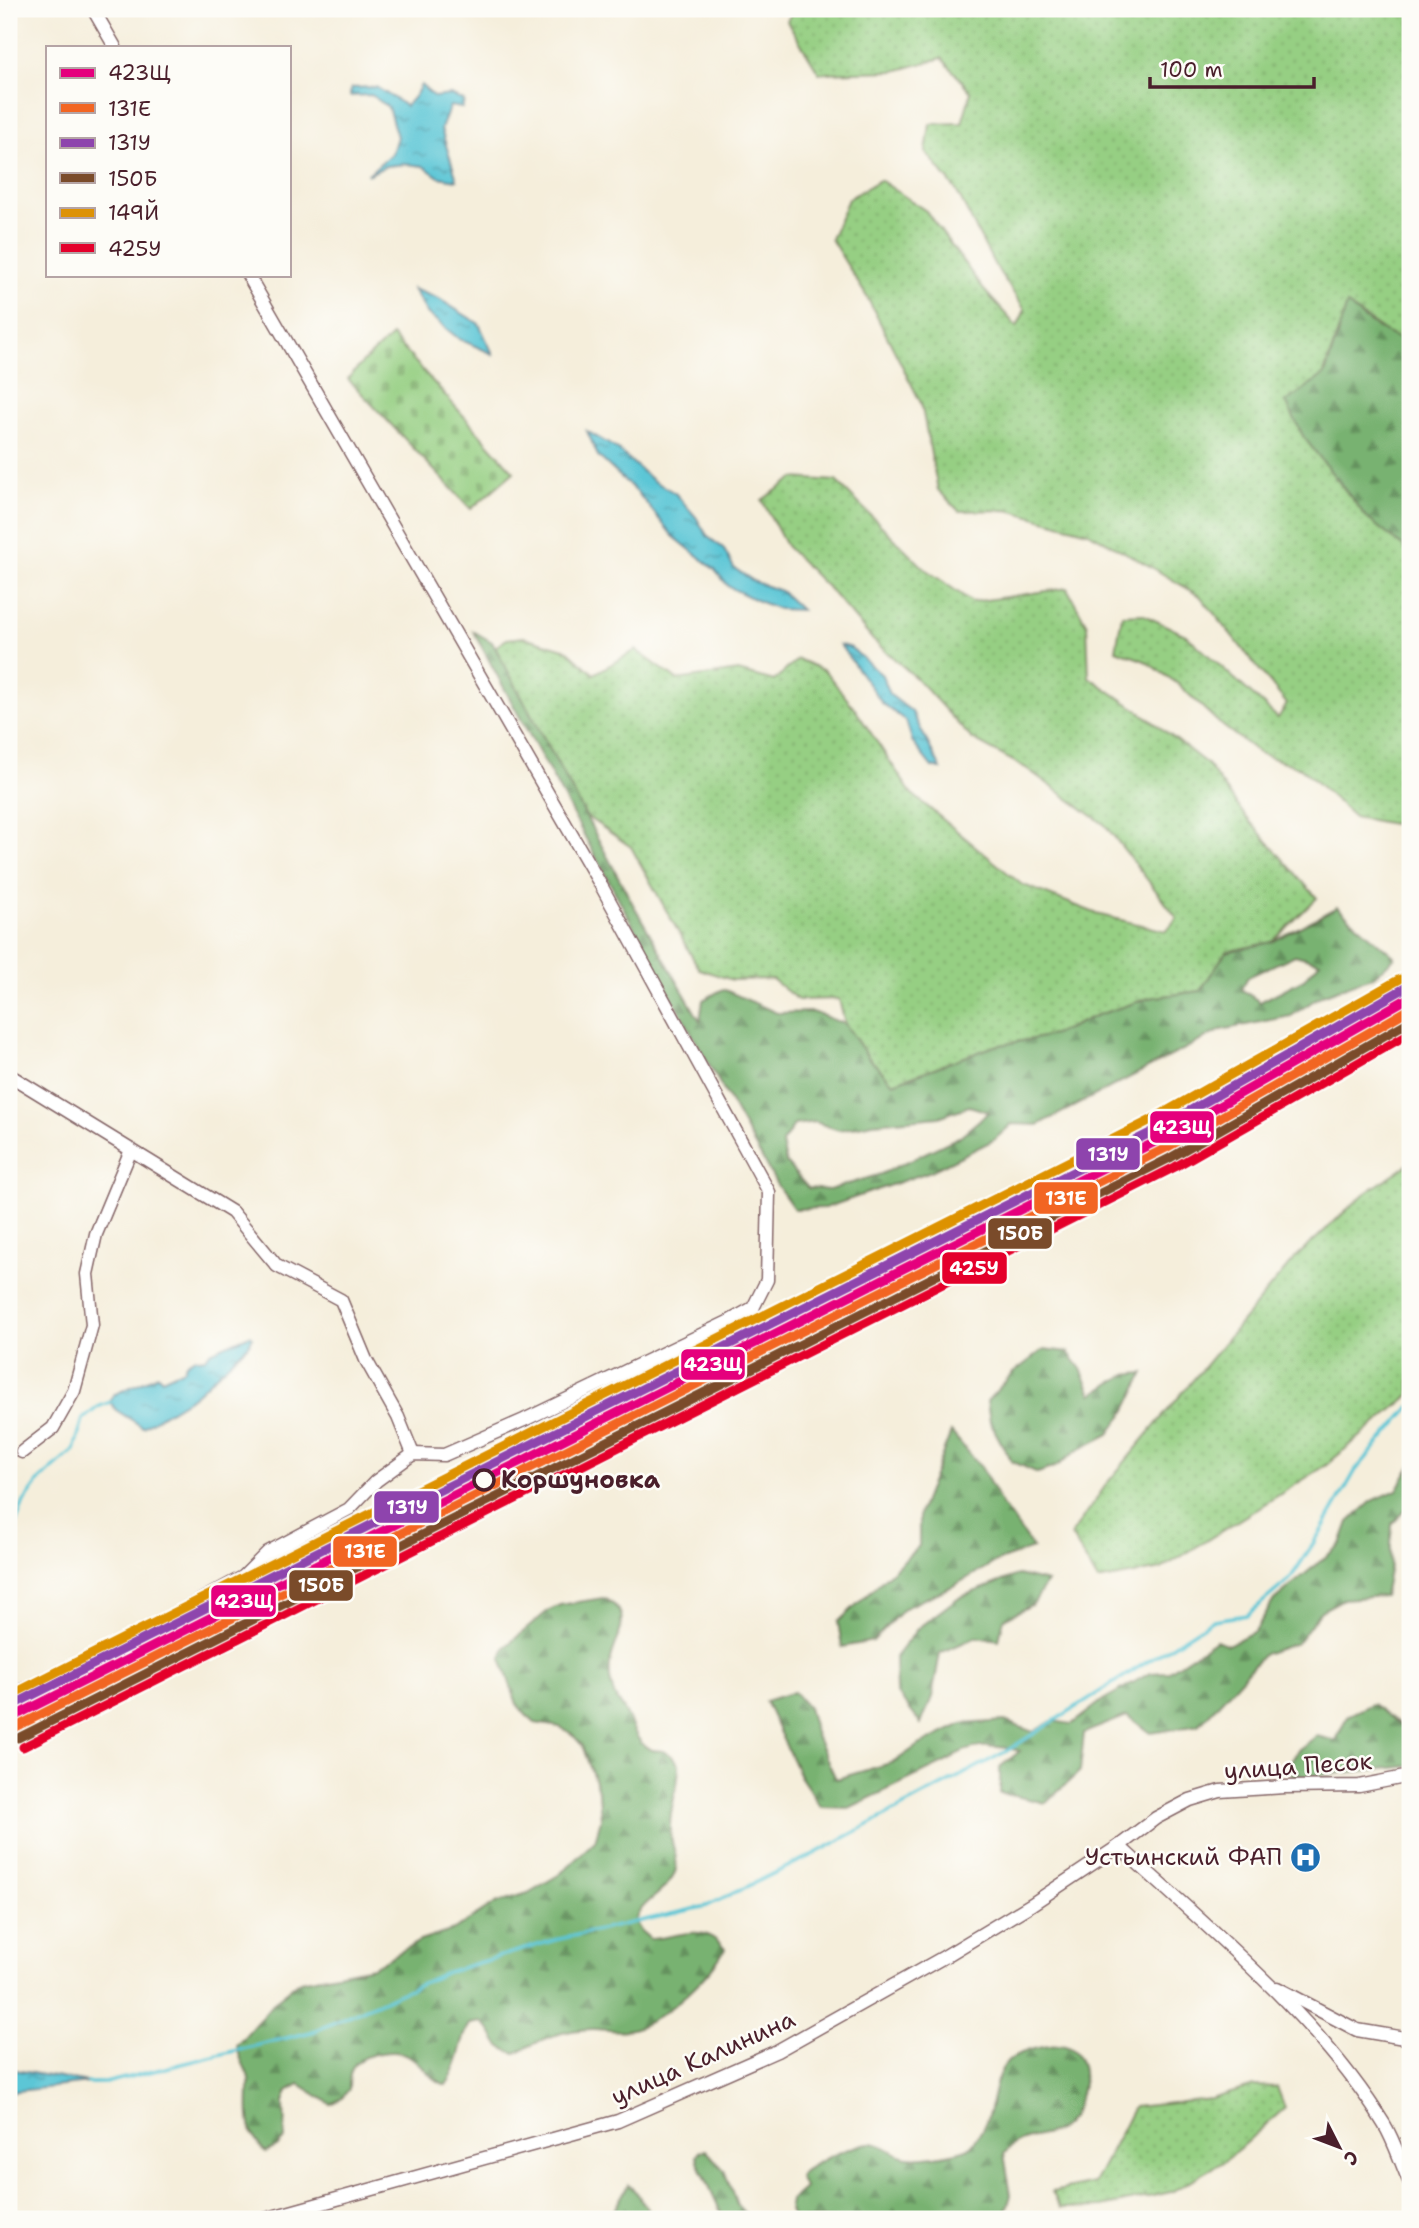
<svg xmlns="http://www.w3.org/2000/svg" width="1419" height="2228" viewBox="0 0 1419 2228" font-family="'Shantell Sans',sans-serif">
  <defs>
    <pattern id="green-dots" width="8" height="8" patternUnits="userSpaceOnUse" patternTransform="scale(1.75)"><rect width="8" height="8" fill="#96cf83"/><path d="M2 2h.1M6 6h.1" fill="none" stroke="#83b171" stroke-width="1.8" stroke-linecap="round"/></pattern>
    <pattern id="forest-firs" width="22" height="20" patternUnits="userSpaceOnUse" patternTransform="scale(1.75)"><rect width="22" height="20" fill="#78b271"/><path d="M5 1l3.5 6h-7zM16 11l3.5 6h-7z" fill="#64905d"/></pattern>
    <pattern id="cemetery-stones" width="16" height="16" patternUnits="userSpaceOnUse" patternTransform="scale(1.75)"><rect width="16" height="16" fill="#96cf83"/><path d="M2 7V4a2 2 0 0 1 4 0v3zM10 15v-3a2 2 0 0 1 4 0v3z" fill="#83b171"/></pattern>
    <pattern id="water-ripples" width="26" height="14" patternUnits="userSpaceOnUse" patternTransform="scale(1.75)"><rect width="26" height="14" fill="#5cc6d6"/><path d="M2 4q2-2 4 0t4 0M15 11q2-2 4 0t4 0" fill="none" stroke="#4ea0ae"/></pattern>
  </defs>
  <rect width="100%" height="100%" fill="#fdfcf7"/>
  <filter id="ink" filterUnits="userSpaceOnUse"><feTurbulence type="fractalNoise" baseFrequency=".0143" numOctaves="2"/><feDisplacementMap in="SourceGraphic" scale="14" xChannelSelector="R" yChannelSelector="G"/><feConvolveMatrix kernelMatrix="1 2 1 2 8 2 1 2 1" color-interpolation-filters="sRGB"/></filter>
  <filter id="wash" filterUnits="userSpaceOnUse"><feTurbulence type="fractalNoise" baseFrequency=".00686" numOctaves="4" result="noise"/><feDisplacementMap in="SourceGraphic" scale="28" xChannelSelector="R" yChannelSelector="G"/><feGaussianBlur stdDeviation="1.57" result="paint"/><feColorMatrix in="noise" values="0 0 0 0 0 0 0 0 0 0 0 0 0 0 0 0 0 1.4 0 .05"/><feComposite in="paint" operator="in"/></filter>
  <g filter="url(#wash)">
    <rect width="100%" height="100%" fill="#f5eedb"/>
    <g fill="url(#green-dots)" stroke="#707757" stroke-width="2">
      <polygon points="794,9 1357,9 1359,13 1370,9 1410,9 1410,342 1394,338 1347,305 1303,436 1364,514 1410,551 1410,827 1354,817 1301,768 1259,753 1219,723 1178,684 1145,661 1116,650 1122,615 1142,614 1186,635 1278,718 1287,704 1201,597 1153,568 1088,532 1008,510 959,511 938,490 921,403 867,297 831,239 848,199 880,180 926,211 984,290 1017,327 1025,310 994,264 956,190 926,152 930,124 962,123 971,92 942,58 895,71 819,73 787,21"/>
      <polygon points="794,478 836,481 925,569 972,602 1067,588 1087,625 1089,677 1143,714 1207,764 1246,817 1317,898 1272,942 1226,952 1200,991 1149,998 1095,1016 1054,1035 995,1046 893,1083 868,1057 845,1024 839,999 798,1000 772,979 732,980 699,969 631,847 586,816 495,647 507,639 524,637 567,650 594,674 636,650 677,680 738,671 774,681 798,659 825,671 855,709 911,793 1021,884 1100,915 1166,931 1177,918 1105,825 1026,768 972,739 916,678 873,640 831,591 786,546 762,500"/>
      <polygon points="1410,1163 1410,1395 1325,1466 1161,1569 1098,1581 1071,1535 1108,1482 1293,1260 1364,1194"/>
      <polygon points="1254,2086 1277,2087 1285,2108 1225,2161 1171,2192 1102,2207 1061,2208 1052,2192 1094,2183 1134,2107 1211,2099"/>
    </g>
    <g fill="url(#forest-firs)" stroke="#61684e" stroke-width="2" fill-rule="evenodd">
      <path d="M1347,304C1366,321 1386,336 1410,342V552L1368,519L1303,436L1286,402L1325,374Z"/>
      <path d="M473,631L492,642L634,906L700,1021L703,1000L723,989L777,1013L813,1012L845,1024L868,1057L893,1083L995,1046L1054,1035L1095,1016L1149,998L1200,991L1226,952L1272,942L1337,907L1395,957L1374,976L1322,995L1291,1016L1221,1030L1038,1125L1012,1124L994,1140L931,1171L825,1208L794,1209L777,1185L697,1043ZM1295,955L1320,962L1304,979L1260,1002L1241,989L1248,977ZM969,1106L989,1112L959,1137L881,1174L829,1190L808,1188L786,1163L782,1143L794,1125L815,1122L839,1130L873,1123L939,1117Z"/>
      <polygon points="1044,1349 1068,1352 1081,1369 1092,1394 1125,1375 1144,1373 1126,1410 1109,1434 1078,1450 1057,1466 1038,1473 1011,1461 990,1422 987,1401 1013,1373"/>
      <polygon points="951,1432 981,1467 1002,1505 1033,1548 994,1563 953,1586 904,1608 873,1641 842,1647 838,1622 919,1546 919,1514"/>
      <path d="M1410,1468V1511L1406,1510L1392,1524L1390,1566L1384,1596L1343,1599L1321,1611L1297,1643L1264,1654L1199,1725L1151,1733L1127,1716L1084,1733L1080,1771L1046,1803L1000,1793V1767L1020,1751C999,1745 967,1743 950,1760L849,1808L821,1807L800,1776L765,1701L794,1692L808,1708L816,1736L836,1779L894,1762L917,1746L962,1724L1005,1721L1033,1732L1052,1721L1072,1724L1103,1700L1150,1673L1168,1672L1216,1640L1228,1645L1255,1631L1274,1600L1341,1544L1349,1522L1372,1501L1397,1490Z"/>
      <polygon points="1018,1575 1047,1582 1033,1604 1004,1619 999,1640 976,1637 940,1653 932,1697 921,1724 896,1692 895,1657 918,1628 958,1598"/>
      <path d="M603,1598C639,1615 613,1639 610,1664C609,1672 610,1684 613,1691C615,1699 620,1703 624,1710C632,1722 635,1744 652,1750C655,1751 659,1750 663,1751C670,1753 675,1759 679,1765C679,1786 669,1807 670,1829C670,1845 682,1861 673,1877C663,1895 641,1901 635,1921L641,1931L650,1939C678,1938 702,1920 725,1949C709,1977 659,2026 626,2030C615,2032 604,2029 593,2029C564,2029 542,2039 516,2053C489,2046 500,2036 482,2022L470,2024C458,2043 460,2067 446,2085C430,2079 423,2064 408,2055C395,2049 366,2053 356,2063C349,2070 349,2081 349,2089L341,2099L331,2104L299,2084L288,2091L284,2102L285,2138L277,2147L266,2152C247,2138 248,2114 249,2092C249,2087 250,2080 248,2075C244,2064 238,2057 237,2045L278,1998L300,1981L373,1967L420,1941L454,1930L496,1903L528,1893L560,1874L595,1841L601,1819L599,1793L582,1745L572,1734L560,1727L535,1723L526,1715L517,1704L501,1658L505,1647L549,1610L560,1605Z"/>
      <polygon points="1372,1704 1405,1728 1410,1726 1410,1766 1293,1778 1289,1765 1299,1749 1317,1736 1336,1741 1347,1716"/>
      <path d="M1061,2045C1074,2047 1078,2053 1082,2066C1087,2087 1075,2124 1053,2132C1034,2139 1017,2136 1004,2154L1011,2195L1004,2219H793L789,2207L790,2200L804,2188L799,2176C805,2166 858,2143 871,2143C882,2143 891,2151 900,2155C914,2161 956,2154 969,2148C1013,2100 969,2051 1061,2045Z"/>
      <polygon points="706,2150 724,2170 737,2205 750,2219 724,2219 699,2164 697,2156 700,2151"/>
      <polygon points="628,2185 637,2193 653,2219 609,2219"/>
    </g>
    <polygon fill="url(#cemetery-stones)" stroke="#707757" stroke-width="2" points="392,336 514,472 471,509 348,379 361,364"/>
    <g fill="url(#water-ripples)" stroke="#537280" stroke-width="2">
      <polygon points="421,85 434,97 451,95 464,101 462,108 450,106 441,129 457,180 439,177 423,166 407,164 386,166 367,175 392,153 397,137 388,107 371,95 350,96 351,88 376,87 406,106 415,96"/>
      <polygon points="413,289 439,299 479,324 493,354 459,339 427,313"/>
      <polygon points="587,431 617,449 652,480 675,493 696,517 708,537 723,548 734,568 755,582 781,591 801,610 779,609 758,601 729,587 714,569 673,536 638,493 598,456"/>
      <polygon points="840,645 851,648 882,675 889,694 912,712 941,769 932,767 913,743 906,721 883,704"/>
      <polygon points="250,1335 253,1337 248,1345 195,1395 143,1427 116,1410 110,1402 113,1395 158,1375 162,1379 184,1369 186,1363 195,1357 198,1359 206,1358 210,1352"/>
      <polygon points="9,2069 88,2083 9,2092"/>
    </g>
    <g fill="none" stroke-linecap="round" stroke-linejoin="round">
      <g stroke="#5cc6d6" stroke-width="3.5">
        <polyline points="9,1540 24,1502 40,1480 74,1450 83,1419 98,1407 110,1402"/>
        <polyline points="88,2083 105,2083 315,2031 447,1972 555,1940 707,1906 814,1854 1005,1752 1213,1620 1247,1615 1290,1579 1320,1533 1356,1470 1410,1407"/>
      </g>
    </g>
  </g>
  <g filter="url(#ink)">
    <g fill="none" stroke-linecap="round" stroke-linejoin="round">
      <defs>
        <g id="minor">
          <polyline points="93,9 115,47"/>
          <polyline points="9,1075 232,1212 277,1266 341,1300 366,1360 398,1417 413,1454"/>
          <polyline points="22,1452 53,1428 74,1391 92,1325 87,1274 96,1234 131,1150"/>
          <polyline points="9,1695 67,1672 243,1577 268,1552 349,1509 376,1481 413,1454 444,1455 524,1420 728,1322 753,1308 767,1280 769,1192 603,889 248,275"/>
          <path d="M1119,1846C1210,1930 1319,2018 1384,2124C1395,2142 1401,2164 1410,2183"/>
          <polyline points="1277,1988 1357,2030 1410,2039"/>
          <polyline points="265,2219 618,2121 777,2051 944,1957 1032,1904 1119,1846 1156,1818 1190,1800 1220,1791 1285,1787 1359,1786 1410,1776"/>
        </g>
      </defs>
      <use href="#minor" stroke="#866769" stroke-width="15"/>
      <use href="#minor" stroke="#fff" stroke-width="12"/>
      <defs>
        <polyline id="rail-1" points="9,1719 1161,1139 1410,997"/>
        <polyline id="rail-2" points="14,1728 1166,1148 1410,1009"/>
        <polyline id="rail-3" points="9,1707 1156,1130 1405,988"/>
        <polyline id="rail-4" points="18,1738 1170,1158 1410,1021"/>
        <polyline id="rail-5" points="9,1696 1151,1120 1400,979"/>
        <polyline id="rail-6" points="23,1747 1175,1167 1410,1033"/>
      </defs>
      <use href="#rail-1" stroke="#fdfcf7" stroke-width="14"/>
      <use href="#rail-2" stroke="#fdfcf7" stroke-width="14"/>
      <use href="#rail-3" stroke="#fdfcf7" stroke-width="14"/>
      <use href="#rail-4" stroke="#fdfcf7" stroke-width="14"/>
      <use href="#rail-5" stroke="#fdfcf7" stroke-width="14"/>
      <use href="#rail-6" stroke="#fdfcf7" stroke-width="14"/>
      <use href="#rail-1" stroke="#e5007d" stroke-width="9"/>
      <use href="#rail-2" stroke="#f26522" stroke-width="9"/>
      <use href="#rail-3" stroke="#8e44ad" stroke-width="9"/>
      <use href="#rail-4" stroke="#7a4b2a" stroke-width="9"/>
      <use href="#rail-5" stroke="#dd9206" stroke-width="9"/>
      <use href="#rail-6" stroke="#e4002b" stroke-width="9"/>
    </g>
  </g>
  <defs>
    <symbol id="hospital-disc" viewBox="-11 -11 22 22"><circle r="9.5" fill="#1f6fb2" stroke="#fdfcf7"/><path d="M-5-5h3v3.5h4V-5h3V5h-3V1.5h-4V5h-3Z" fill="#fff"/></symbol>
  </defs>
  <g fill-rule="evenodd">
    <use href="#hospital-disc" x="1288" y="1840" width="35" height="35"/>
  </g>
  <circle fill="#fdfcf7" stroke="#4a1f2b" stroke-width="3.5" cx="484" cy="1480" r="10"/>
  <g text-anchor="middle" stroke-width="5" stroke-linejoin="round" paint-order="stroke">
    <g font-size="24" font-weight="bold" fill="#4a1f2b" stroke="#fdfcf7" text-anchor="start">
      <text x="501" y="1488">Коршуновка</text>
    </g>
    <g font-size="24" fill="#4a1f2b" stroke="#fdfcf7">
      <text transform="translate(1298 1766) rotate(-4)" y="8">улица Песок</text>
      <text transform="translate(703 2058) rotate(-24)" y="8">улица Калинина</text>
    </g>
    <g font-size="24" fill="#4a1f2b" stroke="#fdfcf7" text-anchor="end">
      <text x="1282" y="1865">Устьинский ФАП</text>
    </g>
  </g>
  <g stroke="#fdfcf7" stroke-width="2.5">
    <rect x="1149" y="1110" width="66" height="34" rx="7" fill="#e5007d"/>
    <rect x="1075" y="1137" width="66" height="34" rx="7" fill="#8e44ad"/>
    <rect x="1033" y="1181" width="66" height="34" rx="7" fill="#f26522"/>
    <rect x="987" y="1217" width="66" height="33" rx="7" fill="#7a4b2a"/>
    <rect x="941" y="1251" width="67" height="34" rx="7" fill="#e4002b"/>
    <rect x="680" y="1348" width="66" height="33" rx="7" fill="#e5007d"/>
    <rect x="373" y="1490" width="67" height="34" rx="7" fill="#8e44ad"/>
    <rect x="332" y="1535" width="66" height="33" rx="7" fill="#f26522"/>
    <rect x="288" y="1569" width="66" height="33" rx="7" fill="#7a4b2a"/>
    <rect x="210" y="1584" width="67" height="34" rx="7" fill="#e5007d"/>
  </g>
  <g font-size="19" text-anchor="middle" font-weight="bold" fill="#fff">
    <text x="1182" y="1134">423Щ</text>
    <text x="1108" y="1161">131У</text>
    <text x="1066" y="1205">131Е</text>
    <text x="1020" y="1240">150Б</text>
    <text x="974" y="1275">425У</text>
    <text x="713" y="1371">423Щ</text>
    <text x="407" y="1514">131У</text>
    <text x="365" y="1558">131Е</text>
    <text x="321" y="1592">150Б</text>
    <text x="244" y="1608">423Щ</text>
  </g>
  <rect width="1419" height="2228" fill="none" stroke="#fdfcf7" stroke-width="35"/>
  <rect x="46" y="46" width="245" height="231" fill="#fdfcf7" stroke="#b5a4a5" stroke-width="2"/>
  <rect x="60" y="68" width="35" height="10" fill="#e5007d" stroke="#b5a4a5" stroke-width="2"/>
  <text x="108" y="80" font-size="21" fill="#4a1f2b">423Щ</text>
  <rect x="60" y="103" width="35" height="10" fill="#f26522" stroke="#b5a4a5" stroke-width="2"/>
  <text x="108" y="116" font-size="21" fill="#4a1f2b">131Е</text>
  <rect x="60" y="138" width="35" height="10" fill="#8e44ad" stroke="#b5a4a5" stroke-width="2"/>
  <text x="108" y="150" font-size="21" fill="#4a1f2b">131У</text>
  <rect x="60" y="173" width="35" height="10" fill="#7a4b2a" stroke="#b5a4a5" stroke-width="2"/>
  <text x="108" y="186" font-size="21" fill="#4a1f2b">150Б</text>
  <rect x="60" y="208" width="35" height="10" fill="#dd9206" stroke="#b5a4a5" stroke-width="2"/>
  <text x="108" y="220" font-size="21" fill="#4a1f2b">149Й</text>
  <rect x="60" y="243" width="35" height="10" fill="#e4002b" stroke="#b5a4a5" stroke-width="2"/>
  <text x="108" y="256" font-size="21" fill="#4a1f2b">425У</text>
  <g transform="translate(1339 2147) rotate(132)" stroke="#fdfcf7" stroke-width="5" paint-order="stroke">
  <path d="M0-5L12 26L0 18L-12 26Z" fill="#4a1f2b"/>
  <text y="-10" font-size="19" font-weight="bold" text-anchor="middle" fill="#4a1f2b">С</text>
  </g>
  <path d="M1150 77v10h164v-10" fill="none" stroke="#4a1f2b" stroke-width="3.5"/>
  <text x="1160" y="77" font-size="21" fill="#4a1f2b" stroke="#fdfcf7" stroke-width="5" paint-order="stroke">100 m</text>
</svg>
